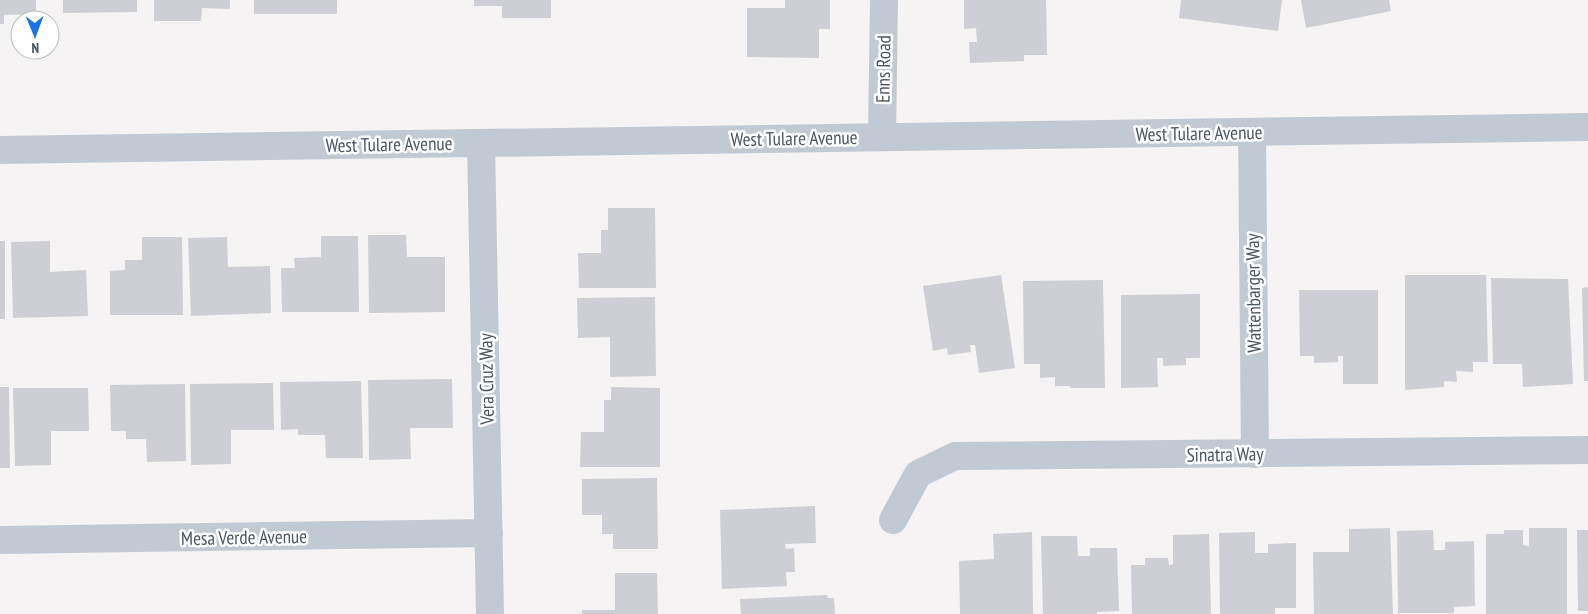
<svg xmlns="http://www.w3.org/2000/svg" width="1588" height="614" viewBox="0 0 1588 614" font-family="'PT Sans Narrow',sans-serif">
  <rect width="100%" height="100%" fill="#f5f3f3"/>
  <g fill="#cdcfd5">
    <polygon points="0,0 36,0 36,14 4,15 4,24 0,24"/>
    <polygon points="63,0 137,0 137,12 63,13"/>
    <polygon points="154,0 230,0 230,9 202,8 201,21 154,21"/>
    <rect x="254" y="0" width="83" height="14"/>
    <polygon points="474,0 551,0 551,18 502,18 502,6 474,6"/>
    <polygon points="785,0 830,0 830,29 819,29 819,58 747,57 747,8 785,8"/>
    <polygon points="964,0 1046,0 1047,55 1024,55 1024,61 970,63 969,42 977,42 976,28 964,29"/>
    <polygon points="1181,0 1282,0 1278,31 1179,18"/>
    <polygon points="1301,0 1389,0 1391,11 1306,28"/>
    <polygon points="608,208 655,208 656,288 579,288 578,253 601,253 601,230 608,230"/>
    <polygon points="368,235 406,235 407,257 445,257 445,312 369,313"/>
    <polygon points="321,236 358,236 359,312 282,312 281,268 295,268 294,258 321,257"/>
    <polygon points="142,237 182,237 183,315 110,315 110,271 125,270 125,260 142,260"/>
    <polygon points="227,237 228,267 270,266 271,313 191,316 188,238"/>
    <rect x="0" y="241" width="5" height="78"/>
    <polygon points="50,241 50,272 86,270 88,316 13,318 11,242"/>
    <polygon points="1001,275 1015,368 979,373 975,345 970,345 971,352 948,355 947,348 933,351 923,286"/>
    <polygon points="1405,275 1486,275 1488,362 1473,362 1473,372 1456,371 1457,382 1444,381 1444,387 1405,390"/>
    <polygon points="1491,278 1568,279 1573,384 1523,387 1522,364 1493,364"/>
    <polygon points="1103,280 1105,388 1070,388 1070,386 1055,386 1055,377 1040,378 1040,364 1024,364 1023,281"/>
    <polygon points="1588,287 1588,381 1584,381 1582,288"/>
    <polygon points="1299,290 1378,290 1378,384 1343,384 1343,356 1338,356 1338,362 1314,363 1314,356 1300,356"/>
    <polygon points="1200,294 1200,358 1186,358 1186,365 1163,366 1163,358 1157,358 1158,387 1121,388 1121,295"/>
    <polygon points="655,297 656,376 610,377 610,337 578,338 577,298"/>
    <polygon points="452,379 453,428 410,428 411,459 369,460 368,380"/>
    <polygon points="361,381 363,458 326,458 325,435 298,435 298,429 281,430 280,382"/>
    <polygon points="273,383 274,430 231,430 231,464 191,465 190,384"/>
    <polygon points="185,384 186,461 147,462 146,439 126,439 126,431 111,431 110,385"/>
    <polygon points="0,387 9,387 10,468 0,468"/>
    <polygon points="611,387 660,388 660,467 580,467 581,432 604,432 604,400 611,400"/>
    <polygon points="13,388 88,388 89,431 51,431 51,465 15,466"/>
    <polygon points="657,478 658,549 613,549 613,534 602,534 602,515 582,515 582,479"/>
    <polygon points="815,506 816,543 785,544 786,549 794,548 795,572 786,572 787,586 722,589 720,510"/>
    <polygon points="1390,528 1393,614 1314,614 1313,552 1349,552 1349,529"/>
    <polygon points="1529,528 1567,528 1567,614 1486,614 1486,534 1504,534 1504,530 1523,530 1523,545 1529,546"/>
    <polygon points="1433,530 1434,550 1445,550 1445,542 1474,541 1475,606 1454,607 1454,613 1398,613 1397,531"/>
    <polygon points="1577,530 1588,530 1588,611 1578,611"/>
    <polygon points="1032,532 1033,614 960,614 959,561 994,559 993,534"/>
    <polygon points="1255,532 1255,553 1268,553 1268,544 1296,543 1296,608 1275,608 1275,614 1220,614 1219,533"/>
    <polygon points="1209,534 1211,614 1132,614 1131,565 1145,565 1145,558 1168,558 1169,565 1173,564 1173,535"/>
    <polygon points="1041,536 1077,536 1078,556 1090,556 1090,548 1117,548 1119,611 1097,612 1097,614 1043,614"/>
    <polygon points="615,573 657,573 658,614 582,614 582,610 615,610"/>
    <polygon points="827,595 828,598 834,598 835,614 741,614 740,599"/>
  </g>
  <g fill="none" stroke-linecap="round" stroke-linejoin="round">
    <g stroke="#c1cad2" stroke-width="28">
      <polyline points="1252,132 1255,454"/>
      <polyline points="882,137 884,0"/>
      <polyline points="481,143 490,614"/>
      <polyline points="893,520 918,474 955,456 1588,450"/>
      <polyline points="0,540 489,533"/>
    </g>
    <polyline stroke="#c1cad2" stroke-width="28" points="0,150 1588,127"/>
  </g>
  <g text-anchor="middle" stroke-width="5" stroke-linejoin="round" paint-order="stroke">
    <g font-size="19" fill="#4a5661" stroke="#fff">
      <text transform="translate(883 69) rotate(-89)" y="7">Enns Road</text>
      <text transform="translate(1199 133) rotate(-1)" y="7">West Tulare Avenue</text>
      <text transform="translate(794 138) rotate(-1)" y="7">West Tulare Avenue</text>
      <text transform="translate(389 144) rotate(-1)" y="7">West Tulare Avenue</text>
      <text transform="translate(1253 293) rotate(-91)" y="7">Wattenbarger Way</text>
      <text transform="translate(486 379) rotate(-91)" y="7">Vera Cruz Way</text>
      <text transform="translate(1225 454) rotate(-1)" y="7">Sinatra Way</text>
      <text transform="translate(244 537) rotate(-1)" y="7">Mesa Verde Avenue</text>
    </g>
  </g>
  <g transform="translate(35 35) rotate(179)"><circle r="24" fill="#ffffff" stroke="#b7bbc0"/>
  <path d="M0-4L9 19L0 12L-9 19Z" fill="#1a73e8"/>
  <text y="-8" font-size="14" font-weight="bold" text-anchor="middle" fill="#4a5661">N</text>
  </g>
</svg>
